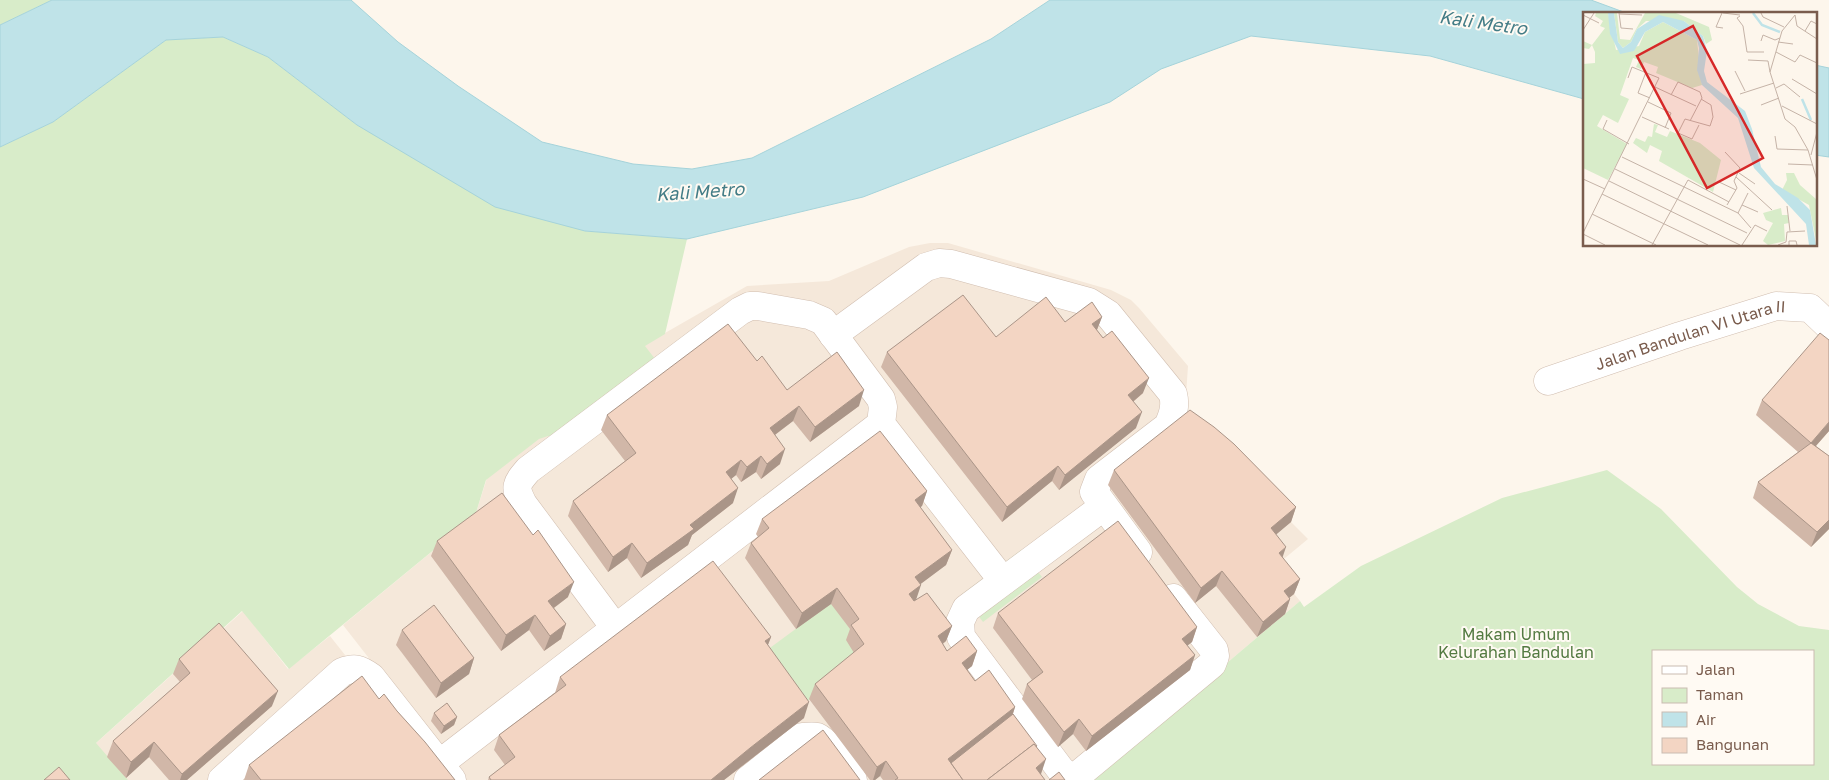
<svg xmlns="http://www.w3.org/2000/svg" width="1829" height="780" viewBox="0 0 1829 780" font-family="'Golos Text',sans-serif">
  <rect width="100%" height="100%" fill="#fdf6ec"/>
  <g fill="#f5e8da">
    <polygon points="930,243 948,243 1111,290 1131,300 1139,308 1188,366 1184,425 1228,459 1308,539 1273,568 1300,601 1089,780 464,780 343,625 475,516 493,459 522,415 747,286 829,281 909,247"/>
    <polygon points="243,611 288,669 330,636 444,780 55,780"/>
  </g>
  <g fill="#d8ecc9" fill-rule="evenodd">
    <polygon points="0,0 52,0 0,25"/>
    <polygon points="223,37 268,57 357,125 585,231 687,239 665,334 645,346 659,364 555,436 548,436 539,439 486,480 475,516 289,669 242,611 96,743 128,780 0,780 0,147 53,122 166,40"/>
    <path d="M1607,470L1661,509L1737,587L1758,604L1799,626L1829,630V780H1089L1300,601L1304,607L1361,566L1502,498ZM1653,651H1813V764H1653Z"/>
    <polygon points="1021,550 1042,577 983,622 962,594"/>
    <polygon points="831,603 854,634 859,660 798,709 759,656"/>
  </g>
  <g fill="#bfe3e8" stroke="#a5d3da">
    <polygon points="52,0 351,0 398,42 458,86 542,142 633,164 692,169 752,158 991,39 1050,0 1591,0 1629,14 1584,14 1584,99 1430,56 1251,36 1161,69 1110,102 863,197 687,239 585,231 495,207 357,125 268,57 223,37 166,40 53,122 0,147 0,25"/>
    <polygon points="1815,65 1829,68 1829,157 1815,155"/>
  </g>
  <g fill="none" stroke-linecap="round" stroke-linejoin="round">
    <defs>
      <g id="minor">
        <path d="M833,335L926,267L939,263L951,264L1089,302L1108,314L1173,394C1176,406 1173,415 1168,426L1099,479L1094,492L1138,552"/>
        <path id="s1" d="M1548,381L1680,336L1776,306L1810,308L1829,326"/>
        <polyline points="1103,507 966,609 960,622 961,637 1060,769 1068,777 1078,775 1212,664 1215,656 1214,650 1173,598"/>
        <path d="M616,629L523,504C514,487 516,484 528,470L740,311L750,306H758L809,315L823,321L881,399L883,407L881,424L1003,581"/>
        <polyline points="439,764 881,424"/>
        <path d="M222,780L342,672C355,667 360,669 371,677L452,780"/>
        <path d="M748,780L802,737C807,737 812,736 817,737C829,742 845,770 853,780"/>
      </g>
    </defs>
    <use href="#minor" stroke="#d1beb0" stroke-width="29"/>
    <use href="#minor" stroke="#fff" stroke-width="28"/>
  </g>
  <g fill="#d1b7a8">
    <polygon points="1102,317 1097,330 1143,393 1133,402 1136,428 1059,490 1052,481 1002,522 881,367 887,352 996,337"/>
    <polygon points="757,361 787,390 859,406 810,442 793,421 775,435 780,464 761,479 756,472 741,482 736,475 731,479 733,503 692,535 688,545 641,578 627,558 608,572 568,516 573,501 625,461 601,430 607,415"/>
    <polygon points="1762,400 1829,431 1816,446 1829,456 1829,529 1811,547 1753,498 1758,482 1798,452 1756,415"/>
    <polygon points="1114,470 1296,507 1291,522 1276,534 1282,558 1300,579 1294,594 1289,598 1290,599 1285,614 1257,637 1216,586 1195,603 1108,485"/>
    <polygon points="927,491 922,506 920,507 952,550 946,565 920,584 915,600 952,626 946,641 943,644 947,651 977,651 972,666 967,670 975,681 1015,707 1013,714 1037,747 1040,775 1045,780 883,780 880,776 875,780 870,780 809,699 815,684 854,653 846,640 850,629 831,604 796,629 745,558 751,543 758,537 756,534 762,519"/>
    <polygon points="437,541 568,597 554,608 566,624 561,639 544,651 529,630 501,651 431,556"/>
    <polygon points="998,613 1197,627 1192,642 1187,645 1195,655 1190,670 1086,751 1073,734 1058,747 1022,699 1027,684 1032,680 993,628"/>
    <polygon points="402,630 474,658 469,674 436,698 396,645"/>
    <polygon points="771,637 768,645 804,718 724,780 488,780 489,777 505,765 494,750 499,735 555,693 560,677"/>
    <polygon points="179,659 272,706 187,780 169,780 149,757 126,778 107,757 113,741 180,682 173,674"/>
    <polygon points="379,699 397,711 455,780 244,780 249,765"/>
    <polygon points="434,713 457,717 454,725 441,734 431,721"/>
  </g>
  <g fill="#aa9588">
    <polygon points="1102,317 1096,332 1092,324"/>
    <polygon points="1149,378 1143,393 1123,410 1128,395"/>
    <polygon points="864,390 859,406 810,442 815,427"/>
    <polygon points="799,406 793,421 764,443 770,428"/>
    <polygon points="1142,412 1136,428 1059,490 1065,475"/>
    <polygon points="1829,422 1829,431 1805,458 1811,443"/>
    <polygon points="785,449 780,464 761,479 767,464"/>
    <polygon points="761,456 756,472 741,482 747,467"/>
    <polygon points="741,460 736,475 721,487 726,472"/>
    <polygon points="1058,466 1052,481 1002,522 1007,507"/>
    <polygon points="738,488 733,503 692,535 688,545 641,578 647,563 690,525"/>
    <polygon points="927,491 922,506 909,515 915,500"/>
    <polygon points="1296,507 1291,522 1265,544 1271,528"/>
    <polygon points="1829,520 1829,529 1811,547 1817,532"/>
    <polygon points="632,543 627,558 608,572 613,557"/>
    <polygon points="1286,547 1281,562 1279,553"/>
    <polygon points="952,550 946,565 910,592 915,577"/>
    <polygon points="1222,571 1216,586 1195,603 1201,588"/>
    <polygon points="1300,579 1294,594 1279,606 1284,591"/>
    <polygon points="574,582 568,597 543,616 548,601"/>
    <polygon points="921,585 916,600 903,610 909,594"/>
    <polygon points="837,588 831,604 796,629 802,613"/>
    <polygon points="1290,599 1285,614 1257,637 1263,622"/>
    <polygon points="535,615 529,630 501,651 506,635"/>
    <polygon points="566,624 561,639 544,651 550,636"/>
    <polygon points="952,626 946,641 932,651 938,636"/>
    <polygon points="1197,627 1192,642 1177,654 1182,639"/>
    <polygon points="771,637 765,652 765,641"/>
    <polygon points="977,651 972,666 957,678 962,663"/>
    <polygon points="1195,655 1190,670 1086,751 1092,736"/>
    <polygon points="474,658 469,674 436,698 441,683"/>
    <polygon points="278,691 272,706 187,780 180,780 182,774"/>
    <polygon points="809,702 804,718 724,780 711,780 750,748"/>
    <polygon points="1015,707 1010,722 948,770 948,759"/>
    <polygon points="457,717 454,725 441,734 444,726"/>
    <polygon points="1079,719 1073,734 1058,747 1064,732"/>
    <polygon points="154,742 149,757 126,778 131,762"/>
    <polygon points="1046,759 1041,774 1034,780 1036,768"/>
    <polygon points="886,761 880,776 875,780 873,780 877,767"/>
  </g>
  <g fill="#f3d5c3" stroke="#aa9588">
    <polygon points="963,295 996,337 1046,297 1065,322 1092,302 1102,317 1092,324 1103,338 1112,331 1149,378 1128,395 1142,412 1065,475 1058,466 1007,507 887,352"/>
    <polygon points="728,324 757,361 762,356 787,390 837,352 864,390 815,427 799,406 770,428 785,449 767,464 761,456 747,467 741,460 726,472 738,488 690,525 694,529 647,563 632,543 613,557 573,501 636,453 607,415"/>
    <polygon points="1820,333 1829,340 1829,422 1811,443 1762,400"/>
    <polygon points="1190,410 1214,427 1234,444 1296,507 1271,528 1286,547 1279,553 1300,579 1284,591 1290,599 1263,622 1222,571 1201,588 1114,470"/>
    <polygon points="880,431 927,491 915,500 952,550 915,577 921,585 909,594 914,601 927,593 952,626 938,636 947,651 966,636 977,651 962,663 975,681 989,670 1015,707 948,759 963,780 895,780 898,778 886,761 877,767 815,684 864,644 851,625 859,619 837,588 802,613 751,543 769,528 762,519"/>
    <polygon points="1811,443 1829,456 1829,520 1817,532 1758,482"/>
    <polygon points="502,493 533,535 538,530 574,582 548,601 566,624 550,636 535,615 506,635 437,541"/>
    <polygon points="1118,521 1197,627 1182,639 1195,655 1092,736 1079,719 1064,732 1027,684 1043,672 998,613"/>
    <polygon points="713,561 771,637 765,641 809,702 750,748 711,780 491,780 489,777 515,757 499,735 566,685 560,677"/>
    <polygon points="434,605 474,658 441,683 402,630"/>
    <polygon points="219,623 278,691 182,774 154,742 131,762 113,741 190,673 179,659"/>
    <polygon points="362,676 379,699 384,694 397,711 425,742 455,780 261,780 249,765"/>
    <polygon points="447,703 457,717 444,726 434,713"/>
    <polygon points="1013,714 1037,746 1036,747 1034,744 987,780 963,780 951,763"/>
    <polygon points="823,730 860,780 759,780"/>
    <polygon points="1034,744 1046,759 1036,768 1045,780 987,780"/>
    <polygon points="59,767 70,780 44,780"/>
    <polygon points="1059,772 1065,780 1049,780"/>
  </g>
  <g text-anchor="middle" stroke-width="4" stroke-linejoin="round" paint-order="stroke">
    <g font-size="16" fill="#7a5c4d" stroke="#fffaf3">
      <text dy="6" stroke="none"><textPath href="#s1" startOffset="150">Jalan Bandulan VI Utara II</textPath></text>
    </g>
    <g font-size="16" fill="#537a41" stroke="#fffaf3">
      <text x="1516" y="640">Makam Umum<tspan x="1516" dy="18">Kelurahan Bandulan</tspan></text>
    </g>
    <g font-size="18" font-style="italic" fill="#437c86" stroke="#fffaf3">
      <text transform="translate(1483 23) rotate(8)" y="6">Kali Metro</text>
      <text transform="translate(700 192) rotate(-4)" y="6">Kali Metro</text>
    </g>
  </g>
  <g transform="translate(1583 12)">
    <rect width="234" height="234" fill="#fdf6ec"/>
    <path d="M13,1H25L33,38L56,34L62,20L80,10L114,28L119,73L109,76L73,61L75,55L61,50L58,57L53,55L56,48L50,46L37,83L46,87L35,111L20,103L14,114L44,132L25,168L0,156V52L12,51V40L9,33L6,37L0,36V29L9,33L22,16L17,14L20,9L12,4ZM31,1H34L37,27L47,28L62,1H93L126,15L129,28L123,32L120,24L101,9H63L54,17L48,30L40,36L35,30ZM71,112L75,113L72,120L84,125L87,119L117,131L138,148L130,180L76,149L79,139L67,133L64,141L50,131L53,126L62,130L65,124L69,125ZM203,161H211L217,173L233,187L234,233L226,193L199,178L204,168ZM198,196L199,203H205L206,211L201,212L202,229L185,233L180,229L190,211L183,208L180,201Z" fill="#d8ecc9"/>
    <path d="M25,1H31L35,30L40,36L48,30L54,17L76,3L101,9L120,24L124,39L121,59L124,70L162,99L169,117L178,155L192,172L215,186L227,198L233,233H226L223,212L171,156L155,106L119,73L114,58L116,36L114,28L80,10L62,20L51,39L37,42L27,22Z" fill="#bfe3e8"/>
    <path fill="none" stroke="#bfe3e8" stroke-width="2.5" d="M170,1L179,13L197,20M219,87L228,108"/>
    <path fill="none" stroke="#c5b3a7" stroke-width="1" d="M36,1L38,16L50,17M139,1L133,15L140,16M140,1L157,3M178,1L180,5L201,15M36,2L59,3M0,3L16,11M212,3L199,19L187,60L202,107L212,115L225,138L234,168M212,3L214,14L234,27M157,4L154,6L160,14L164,40H181M0,18L11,1M222,19L228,9L234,12M178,29L180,23L192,28L197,26M195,30L210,32M193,40L212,50L217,43L234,51M165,48L185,49L187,60M152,59L162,79M63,60L55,81L67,86M209,67L234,82M72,75L113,94M193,76L201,72L217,85M157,82L191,71M88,83L95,70L117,80L119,86L107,109M65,90L88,101L82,116M178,93L196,86M199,94L234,112M59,105L86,117M24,108L20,117L46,132M116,113L109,127L95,121L102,107L127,114L130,105L128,93L118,87M192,124L194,137L225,138M142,140L157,156L151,169L154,176L144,193M228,143L234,120M39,145L155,201L168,216M205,152L230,153M32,157L164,221M156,161L172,172M153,165L189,198M0,167L22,177M26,169L157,233M136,170L153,178M19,182L125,233M159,193L175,200M204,194L207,219M155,201L165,181M9,202L73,233M0,221L76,66L49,55L45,66M0,222L22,233M69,233L105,168L146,190M159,233L172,213L184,219M195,233L203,230L204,220L222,219M206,233V229H213L214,233"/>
    <path fill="#d62828" fill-opacity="0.15" stroke="#d62828" stroke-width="2.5" d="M110,14L180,146L124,176L54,44Z"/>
    <rect width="234" height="234" fill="none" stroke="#7a5c4d" stroke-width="2.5"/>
  </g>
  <rect x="1652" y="650" width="162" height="115" fill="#fffaf3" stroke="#cabbb1"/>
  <rect x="1662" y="666" width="25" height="8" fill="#ffffff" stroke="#cabbb1"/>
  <text x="1696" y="675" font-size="15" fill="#7a5c4d">Jalan</text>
  <rect x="1662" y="688" width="25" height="15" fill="#d8ecc9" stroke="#cabbb1"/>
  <text x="1696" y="700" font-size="15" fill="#7a5c4d">Taman</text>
  <rect x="1662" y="712" width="25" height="15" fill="#bfe3e8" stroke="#cabbb1"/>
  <text x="1696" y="725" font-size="15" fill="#7a5c4d">Air</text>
  <rect x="1662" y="738" width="25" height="15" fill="#f3d5c3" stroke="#cabbb1"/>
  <text x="1696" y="750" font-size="15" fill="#7a5c4d">Bangunan</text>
</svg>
